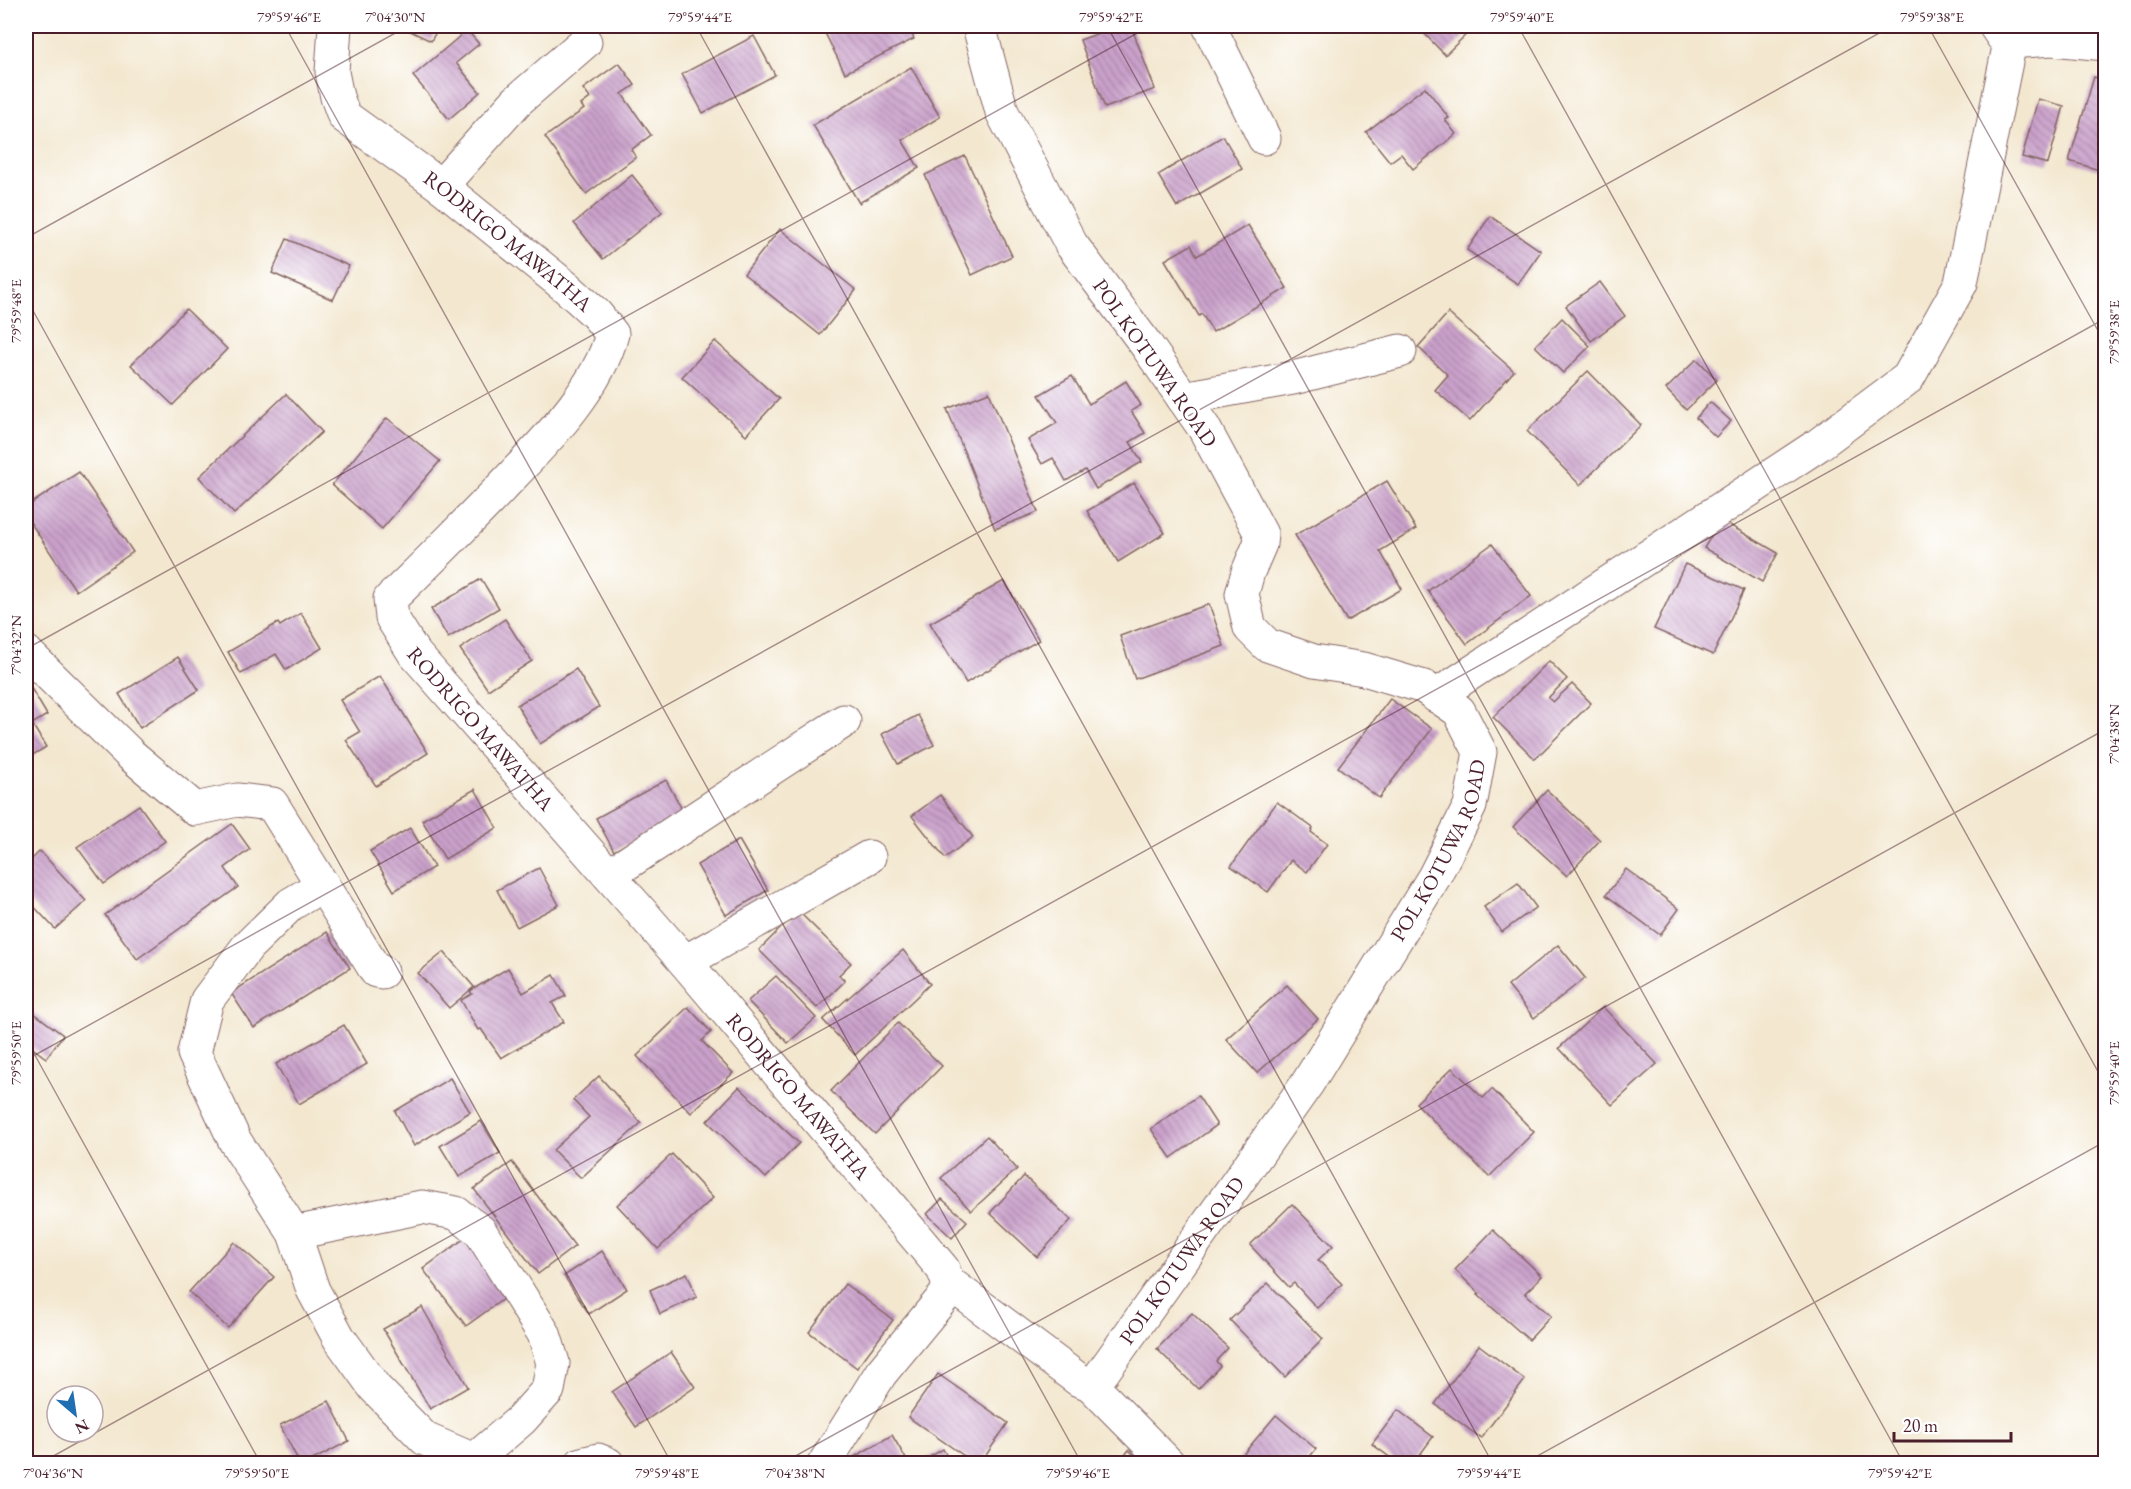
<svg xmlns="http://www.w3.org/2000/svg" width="2131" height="1489" viewBox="0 0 2131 1489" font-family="'EB Garamond',serif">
  <defs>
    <pattern id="building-back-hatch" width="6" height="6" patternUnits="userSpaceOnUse" patternTransform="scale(1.5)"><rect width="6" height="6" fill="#caa1cb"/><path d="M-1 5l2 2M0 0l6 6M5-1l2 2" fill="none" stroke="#a683a5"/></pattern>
  </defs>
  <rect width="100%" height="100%" fill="#fff"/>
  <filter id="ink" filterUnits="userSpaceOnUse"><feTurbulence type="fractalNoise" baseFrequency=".0167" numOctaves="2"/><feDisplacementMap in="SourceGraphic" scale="12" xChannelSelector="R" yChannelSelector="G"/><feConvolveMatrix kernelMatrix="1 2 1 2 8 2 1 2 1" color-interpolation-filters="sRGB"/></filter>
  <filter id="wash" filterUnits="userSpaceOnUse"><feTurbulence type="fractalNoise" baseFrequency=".008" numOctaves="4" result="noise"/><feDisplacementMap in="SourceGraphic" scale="24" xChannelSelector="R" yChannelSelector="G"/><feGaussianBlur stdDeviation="1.35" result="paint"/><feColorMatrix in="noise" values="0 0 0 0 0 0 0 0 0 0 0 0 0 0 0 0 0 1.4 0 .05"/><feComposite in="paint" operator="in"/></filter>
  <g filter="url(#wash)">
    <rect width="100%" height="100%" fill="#f3e7cf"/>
    <g id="blocks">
      <g fill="url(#building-back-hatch)">
        <polygon points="400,26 439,26 431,41"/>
        <polygon points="829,26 908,26 914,39 845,73 823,29"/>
        <polygon points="1118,26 1131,26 1155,89 1105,108 1080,40"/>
        <polygon points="1417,26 1475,26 1445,55"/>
        <polygon points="467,30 479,44 456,63 480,92 449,119 413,76"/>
        <polygon points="754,36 775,75 703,113 682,74"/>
        <polygon points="619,63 635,85 622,94 651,135 631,150 636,157 586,194 545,137 584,109 581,105 590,98 583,89"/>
        <polygon points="911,67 940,117 902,140 919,168 859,203 813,125"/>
        <polygon points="2094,77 2106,80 2106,172 2069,161"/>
        <polygon points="1425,87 1449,118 1445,120 1456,134 1413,169 1401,154 1390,162 1366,132"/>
        <polygon points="2038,99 2064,106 2048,164 2022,157"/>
        <polygon points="1223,136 1242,169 1177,207 1158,175"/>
        <polygon points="965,156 1012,256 972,275 925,175"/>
        <polygon points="632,175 662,212 603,259 574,223"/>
        <polygon points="1490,216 1541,251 1518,284 1467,250"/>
        <polygon points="1248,225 1287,288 1213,332 1202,314 1199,316 1165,260 1191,245 1197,256"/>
        <polygon points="780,229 856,290 820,335 744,274"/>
        <polygon points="287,239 349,266 333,300 272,273"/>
        <polygon points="1600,282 1625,316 1591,341 1566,306"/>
        <polygon points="186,309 227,349 173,405 131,365"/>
        <polygon points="1448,313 1514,371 1470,421 1435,390 1448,375 1418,347"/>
        <polygon points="1562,318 1590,346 1563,373 1535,346"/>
        <polygon points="715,341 779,399 746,435 682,377"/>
        <polygon points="1697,359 1717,380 1686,410 1666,389"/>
        <polygon points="1588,371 1641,425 1580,485 1527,431"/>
        <polygon points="1072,376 1089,404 1126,381 1141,405 1131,411 1145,433 1130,442 1142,462 1096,489 1085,470 1066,481 1053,458 1042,464 1028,440 1057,423 1039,395"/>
        <polygon points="989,392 1038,512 995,529 947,409"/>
        <polygon points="286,394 322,432 234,514 199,477"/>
        <polygon points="1710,402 1731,421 1716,437 1696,418"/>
        <polygon points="387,418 440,461 382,529 332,485"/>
        <polygon points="79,472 133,552 76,591 26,516 26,507"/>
        <polygon points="1387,481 1416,529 1380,551 1402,589 1347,621 1295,535"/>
        <polygon points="1134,483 1165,533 1118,562 1087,511"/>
        <polygon points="1721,520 1778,553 1762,582 1704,548"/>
        <polygon points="1492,544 1531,596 1467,644 1428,591"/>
        <polygon points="1685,564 1744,590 1713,655 1654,629"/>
        <polygon points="481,579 499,608 448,638 431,609"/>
        <polygon points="1004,581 1039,640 966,683 930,623"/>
        <polygon points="1209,604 1224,646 1135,679 1120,636"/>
        <polygon points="301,613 322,648 286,670 276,654 241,674 228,652 278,623 280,626"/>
        <polygon points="505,619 532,661 488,690 460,649"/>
        <polygon points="178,657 199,690 140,728 119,694"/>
        <polygon points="1549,661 1567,679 1548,698 1553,702 1572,684 1591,703 1535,759 1493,717"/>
        <polygon points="576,669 599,707 540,744 517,705"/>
        <polygon points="380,676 428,753 376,786 346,740 360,732 340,700"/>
        <polygon points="28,683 47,715 32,724 46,747 26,759 26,685"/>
        <polygon points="1390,699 1432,729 1379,798 1338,767"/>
        <polygon points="918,715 934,745 898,764 882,734"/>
        <polygon points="666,780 684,813 614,851 596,818"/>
        <polygon points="475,789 497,828 445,859 422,820"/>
        <polygon points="1547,790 1600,840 1567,876 1513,827"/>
        <polygon points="940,795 973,837 945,858 912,816"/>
        <polygon points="1277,802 1313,828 1311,832 1327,844 1307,872 1291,860 1268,892 1231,866"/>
        <polygon points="139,805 165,841 104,884 77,847"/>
        <polygon points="232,824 250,849 225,868 238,887 137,959 105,915"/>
        <polygon points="410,828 434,867 394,891 370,851"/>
        <polygon points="739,840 768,890 726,915 697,865"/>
        <polygon points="40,851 86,901 55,929 26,898 26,865"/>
        <polygon points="539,868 559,905 517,927 497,890"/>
        <polygon points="1626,869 1679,909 1660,935 1606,895"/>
        <polygon points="1518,883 1536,907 1502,932 1484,907"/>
        <polygon points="798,911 851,963 839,975 845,981 817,1008 759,950"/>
        <polygon points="327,932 350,968 254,1028 231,993"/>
        <polygon points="1558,945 1585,978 1534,1018 1508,986"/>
        <polygon points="903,950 930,984 855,1055 823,1020"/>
        <polygon points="444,952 474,987 449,1008 418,973"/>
        <polygon points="508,968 523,993 554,975 566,996 552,1003 564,1022 501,1058 481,1029 478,1030 461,1000 472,994 470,991"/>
        <polygon points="776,976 816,1018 788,1043 748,1001"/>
        <polygon points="1287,985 1318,1019 1257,1073 1226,1039"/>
        <polygon points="26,1007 63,1035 46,1058 26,1043"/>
        <polygon points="688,1007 711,1032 702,1041 733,1073 691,1113 637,1056"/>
        <polygon points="1603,1007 1657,1064 1612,1105 1559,1048"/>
        <polygon points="898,1023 942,1066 875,1134 831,1091"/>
        <polygon points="344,1025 367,1064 299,1104 276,1064"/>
        <polygon points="1452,1068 1483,1098 1492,1089 1534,1132 1489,1177 1416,1103"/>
        <polygon points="599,1076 641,1123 581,1178 553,1150 589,1117 573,1100"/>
        <polygon points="450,1078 470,1112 414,1146 395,1111"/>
        <polygon points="739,1087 799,1143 766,1178 707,1121"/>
        <polygon points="1198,1096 1217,1125 1171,1158 1151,1129"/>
        <polygon points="481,1121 500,1153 459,1177 440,1146"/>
        <polygon points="987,1136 1017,1169 971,1211 941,1178"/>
        <polygon points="672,1154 713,1198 658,1249 617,1205"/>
        <polygon points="512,1162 575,1246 538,1274 474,1189"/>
        <polygon points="1024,1176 1071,1220 1037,1257 990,1213"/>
        <polygon points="942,1199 967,1221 952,1238 927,1214"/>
        <polygon points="1292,1204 1333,1246 1318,1260 1342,1284 1317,1308 1294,1283 1289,1287 1250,1245"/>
        <polygon points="1493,1230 1542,1276 1525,1293 1551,1316 1529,1340 1478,1295 1480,1294 1455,1270"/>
        <polygon points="472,1233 514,1291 466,1326 423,1269"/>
        <polygon points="234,1242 274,1277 228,1328 189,1292"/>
        <polygon points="602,1251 627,1289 589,1314 564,1276"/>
        <polygon points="687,1273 697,1297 660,1314 650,1290"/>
        <polygon points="1268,1283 1323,1339 1285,1377 1230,1320"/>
        <polygon points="845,1284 893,1320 857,1368 809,1332"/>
        <polygon points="422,1307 468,1387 430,1409 383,1329"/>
        <polygon points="1192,1313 1228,1348 1216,1361 1220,1366 1198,1389 1157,1349"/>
        <polygon points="1479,1345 1525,1380 1481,1438 1435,1404"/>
        <polygon points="671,1352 695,1387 636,1427 612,1392"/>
        <polygon points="938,1374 1008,1423 980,1464 976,1464 908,1417"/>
        <polygon points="329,1401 349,1441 305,1464 300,1464 280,1425"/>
        <polygon points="1398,1410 1433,1437 1413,1464 1399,1464 1372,1444"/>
        <polygon points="1276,1415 1316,1449 1304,1464 1235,1464"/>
        <polygon points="892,1435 909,1464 842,1464"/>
        <polygon points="943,1449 951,1464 918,1464"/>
        <polygon points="1129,1450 1143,1464 1118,1464"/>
      </g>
    </g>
  </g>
  <g filter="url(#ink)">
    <use href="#blocks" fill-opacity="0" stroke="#856564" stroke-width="1.5"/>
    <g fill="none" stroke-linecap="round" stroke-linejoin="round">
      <defs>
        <g id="minor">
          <path id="s1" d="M335,26L332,72L337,97L344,116L441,186L566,287L596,314L612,334C597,393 537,449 497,492C462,528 427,564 390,599L392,618L414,653L685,962L943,1269L948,1282L947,1293L881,1373L824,1464"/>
          <polyline points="1209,26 1264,138"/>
          <polyline points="1996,27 2002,36 2010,42 2052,39 2106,44"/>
          <polyline points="441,186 517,101 585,42"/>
          <polyline points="1183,398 1293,378 1400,351"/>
          <polyline points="26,652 131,755 195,809 237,800 272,804 376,971 382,972"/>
          <polyline points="1436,696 1818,445 1908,378 1961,283 2010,42"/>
          <polyline points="609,875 844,721"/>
          <polyline points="323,885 291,904 248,946 207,1000 194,1053 235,1141 294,1233 313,1290 339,1338 375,1388 425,1439 483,1464"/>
          <polyline points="685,962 869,857"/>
          <polyline points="294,1233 422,1207 456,1213 480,1231 544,1334 553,1363 548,1390 521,1420 473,1461"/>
          <path id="s2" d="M948,1282L1079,1380L1090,1384L1098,1379L1307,1084L1434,877L1470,806L1480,752L1459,711L1424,687L1364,669L1314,661L1267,645L1250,628L1242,594L1248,572L1260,544L1261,534L1204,428L1147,346L1071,244L1002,112L979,26"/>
          <polyline points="1090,1384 1169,1464"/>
          <polyline points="581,1464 598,1460 608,1464"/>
        </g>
      </defs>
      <use href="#minor" stroke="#856564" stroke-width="35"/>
      <use href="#minor" stroke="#fff" stroke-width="33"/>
    </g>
  </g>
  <path fill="none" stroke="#4a1f2b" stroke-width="1.5" stroke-opacity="0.45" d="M285,26L1082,1464M696,26L1493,1464M1107,26L1904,1464M1518,26L2106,1086M1928,26L2106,345M26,238L408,26M26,298L672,1464M26,649L1150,26M26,1039L261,1464M26,1060L1892,26M39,1464L2106,318M781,1464L2106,729M1523,1464L2106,1141"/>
  <g text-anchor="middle" stroke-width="6" stroke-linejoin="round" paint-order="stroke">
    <g font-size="21" fill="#4a1f2b" stroke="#fff">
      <text dy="7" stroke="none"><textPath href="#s1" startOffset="298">RODRIGO MAWATHA</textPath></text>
      <text transform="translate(1155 363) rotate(55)" y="7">POL KOTUWA ROAD</text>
      <text dy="7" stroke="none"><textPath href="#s1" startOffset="948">RODRIGO MAWATHA</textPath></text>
      <text dy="7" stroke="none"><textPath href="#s2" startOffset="816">POL KOTUWA ROAD</textPath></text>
      <text dy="7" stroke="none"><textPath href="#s1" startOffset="1434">RODRIGO MAWATHA</textPath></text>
      <text dy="7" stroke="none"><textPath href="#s2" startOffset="330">POL KOTUWA ROAD</textPath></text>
    </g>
  </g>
  <rect width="2131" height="1489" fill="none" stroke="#fff" stroke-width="66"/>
  <g transform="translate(75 1414) rotate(151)"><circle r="28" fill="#ffffff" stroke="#b7a5aa" stroke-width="1.5"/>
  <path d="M0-4.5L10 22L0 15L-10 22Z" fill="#1f6fb2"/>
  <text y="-9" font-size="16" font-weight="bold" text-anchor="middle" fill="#4a1f2b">N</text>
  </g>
  <path d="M1894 1432v9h117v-9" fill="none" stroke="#4a1f2b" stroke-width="3"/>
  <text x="1903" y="1432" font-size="18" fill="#4a1f2b" stroke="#ffffff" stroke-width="4.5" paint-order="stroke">20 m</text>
  <rect x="33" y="33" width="2065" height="1423" fill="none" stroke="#4a1f2b" stroke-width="2"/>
  <g font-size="15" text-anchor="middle" fill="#4a1f2b">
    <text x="289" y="22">79°59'46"E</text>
    <text x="395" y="22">7°04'30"N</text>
    <text x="700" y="22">79°59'44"E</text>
    <text x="1111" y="22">79°59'42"E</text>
    <text x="1522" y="22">79°59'40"E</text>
    <text x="1932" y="22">79°59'38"E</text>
    <text transform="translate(16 311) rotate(-90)" y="5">79°59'48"E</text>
    <text transform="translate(2114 332) rotate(-90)" y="5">79°59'38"E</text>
    <text transform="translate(16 645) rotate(-90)" y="5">7°04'32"N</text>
    <text transform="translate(2114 734) rotate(-90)" y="5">7°04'38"N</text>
    <text transform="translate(16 1053) rotate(-90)" y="5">79°59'50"E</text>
    <text transform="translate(2114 1073) rotate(-90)" y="5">79°59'40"E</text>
    <text x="53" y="1478">7°04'36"N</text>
    <text x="257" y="1478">79°59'50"E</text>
    <text x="667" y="1478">79°59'48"E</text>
    <text x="795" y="1478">7°04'38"N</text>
    <text x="1078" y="1478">79°59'46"E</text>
    <text x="1489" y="1478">79°59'44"E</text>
    <text x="1900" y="1478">79°59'42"E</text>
  </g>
</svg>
